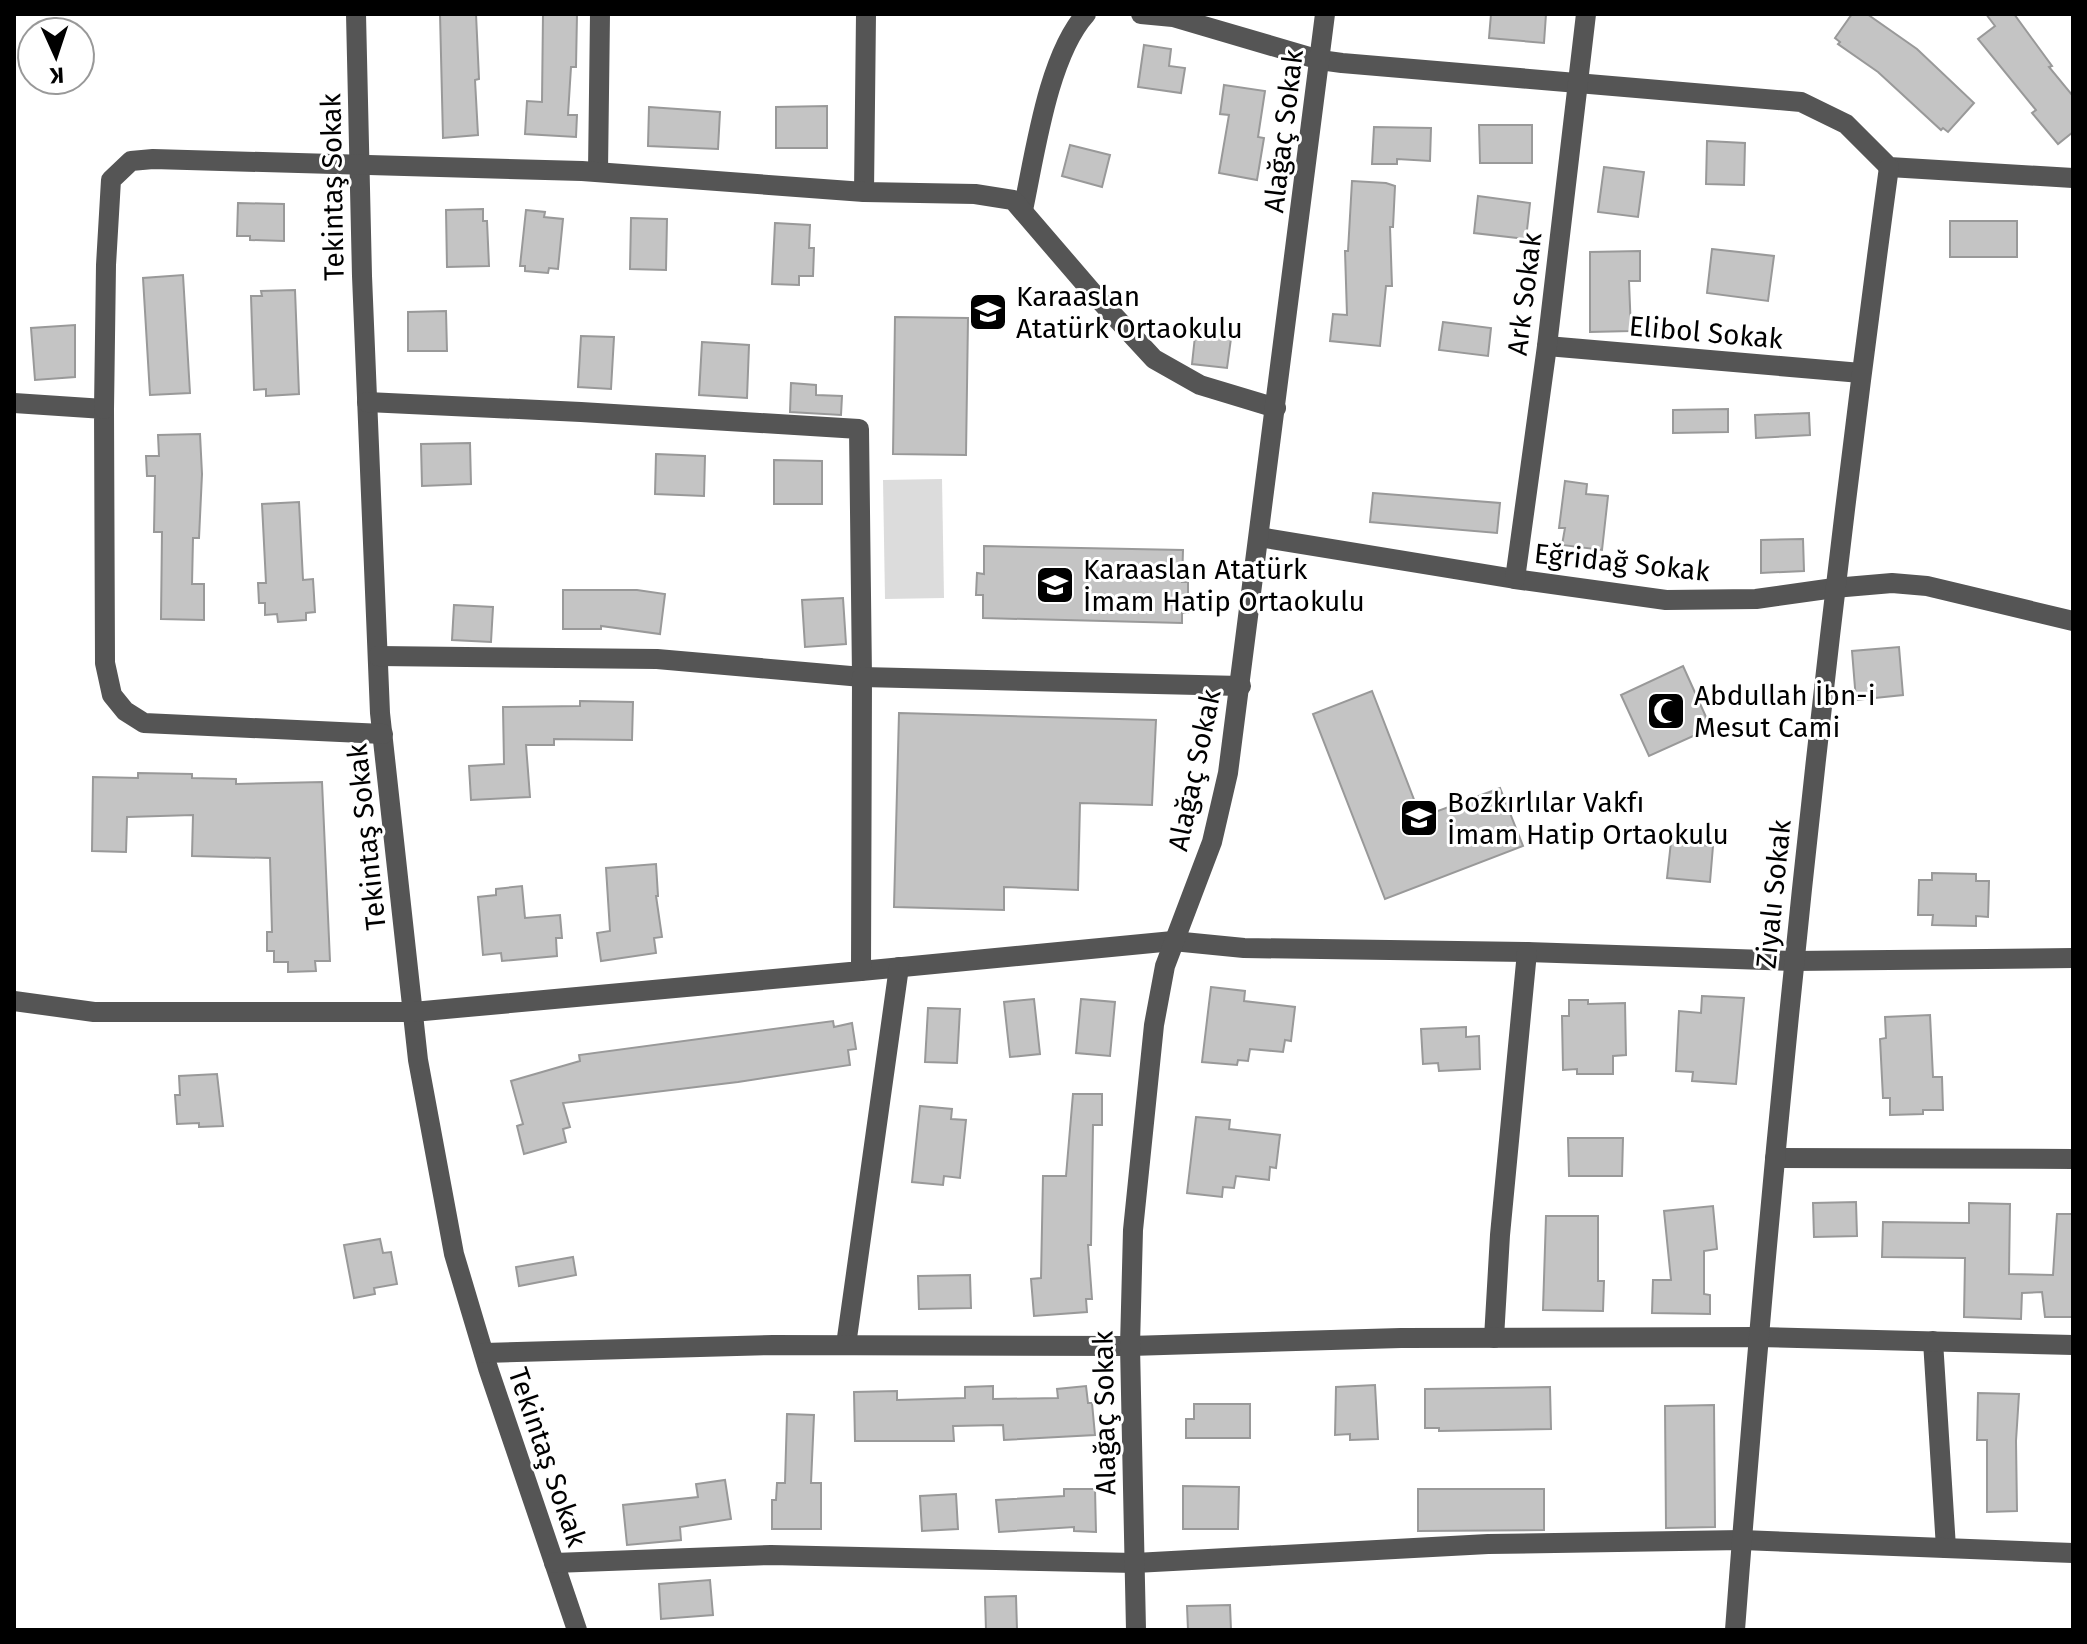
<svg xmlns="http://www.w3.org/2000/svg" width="2087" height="1644" viewBox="0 0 2087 1644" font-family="'Fira Sans',sans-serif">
  <rect width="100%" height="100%" fill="#fff"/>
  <polygon fill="#dcdcdc" points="942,479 944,598 885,599 883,480"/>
  <g fill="#c4c4c4" stroke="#999" stroke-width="2">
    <polygon points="440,14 476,14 479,79 475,80 478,135 443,138"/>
    <polygon points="543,14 577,14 576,67 571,67 568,115 577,115 576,137 525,134 527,101 542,102"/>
    <polygon points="1491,14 1546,14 1544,43 1489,38"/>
    <polygon points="1852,14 1867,14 1917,49 1974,103 1948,132 1943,128 1941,130 1878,72 1838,44 1840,42 1835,38"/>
    <polygon points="1986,14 2014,14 2052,66 2049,67 2073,96 2073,132 2058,144 2032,113 2036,110 1978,39 1995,26"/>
    <polygon points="1144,45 1171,49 1169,66 1185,68 1181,93 1138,87"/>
    <polygon points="1224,85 1265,91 1258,137 1264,138 1257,180 1219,173 1229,115 1220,114"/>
    <polygon points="827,106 827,148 776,148 776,107"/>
    <polygon points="649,107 720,112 718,149 648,146"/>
    <polygon points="1479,125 1532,125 1532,163 1480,163"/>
    <polygon points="1374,127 1431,128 1430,161 1397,159 1397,164 1372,164"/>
    <polygon points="1707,141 1745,143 1744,185 1706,184"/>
    <polygon points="1070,145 1110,155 1102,187 1062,176"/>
    <polygon points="1604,167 1644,172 1638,217 1598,212"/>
    <polygon points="1352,181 1386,183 1395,186 1393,227 1390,227 1392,286 1386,286 1380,346 1330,341 1333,314 1347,315 1345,251 1348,251"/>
    <polygon points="1478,196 1530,203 1526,239 1474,233"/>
    <polygon points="238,203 284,204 284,241 250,240 250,236 237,236"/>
    <polygon points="483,209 483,221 487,221 489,266 447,267 446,210"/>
    <polygon points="526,210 545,212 544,217 563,219 558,269 549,268 548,273 525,271 525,266 520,266"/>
    <polygon points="631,218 667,219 666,270 630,269"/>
    <rect x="1950" y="221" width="67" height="36"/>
    <polygon points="775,223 810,225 809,248 814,248 813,276 799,276 799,285 772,284"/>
    <polygon points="1712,249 1774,256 1768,301 1707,293"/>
    <polygon points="1640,251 1640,281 1629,281 1631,331 1590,332 1590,252"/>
    <polygon points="183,275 190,393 150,395 143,278"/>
    <polygon points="295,290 299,394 266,396 266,389 254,390 251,296 262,296 261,291"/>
    <polygon points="446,311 447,351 408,351 408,312"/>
    <polygon points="895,317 968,318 966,455 893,454"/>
    <polygon points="1443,322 1491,328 1488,356 1439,350"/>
    <polygon points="75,325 75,377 35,380 31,328"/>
    <polygon points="1196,327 1232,331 1227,368 1192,364"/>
    <polygon points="581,336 614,337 611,389 578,387"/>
    <polygon points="702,342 749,345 747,398 699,395"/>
    <polygon points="791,383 816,385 816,395 842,396 841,415 790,412"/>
    <polygon points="1728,409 1728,432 1673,433 1673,410"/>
    <polygon points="1809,413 1810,435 1756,438 1755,415"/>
    <polygon points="200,434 202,474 199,538 193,538 192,584 204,584 204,620 161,619 162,532 154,532 155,476 147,476 146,456 159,456 158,435"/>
    <polygon points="470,443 471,484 422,486 421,444"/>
    <polygon points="656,454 705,456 704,496 655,494"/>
    <polygon points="774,460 822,461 822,504 774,504"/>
    <polygon points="1565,481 1587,484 1586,494 1608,496 1602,550 1562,545 1565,528 1559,528"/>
    <polygon points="1373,493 1500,503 1497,533 1370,522"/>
    <polygon points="299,502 303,580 313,579 315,612 306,613 306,620 278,622 277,614 265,615 265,603 259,603 258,583 266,583 262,504"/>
    <polygon points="1803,539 1804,571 1761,573 1761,540"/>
    <polygon points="984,546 1183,550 1182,582 1188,582 1188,613 1182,613 1182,623 983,618 983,595 976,595 977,573 984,574"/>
    <polygon points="563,590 637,590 665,594 660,634 601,626 601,629 563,629"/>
    <polygon points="843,598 846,644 805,647 802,600"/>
    <polygon points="454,605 493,607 491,642 452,640"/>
    <polygon points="1899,647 1903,695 1856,700 1852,651"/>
    <polygon points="1683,666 1711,728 1649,756 1621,695"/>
    <polygon points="1372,691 1415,802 1438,811 1500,788 1523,846 1385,899 1313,714"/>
    <polygon points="580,701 633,702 632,740 554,739 554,745 526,745 530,797 471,800 469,766 504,764 503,707 580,706"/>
    <polygon points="899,713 1156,720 1152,805 1080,803 1078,890 1004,887 1004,910 894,907"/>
    <polygon points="138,773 192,774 192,778 236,779 236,784 322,782 330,961 315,961 316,971 288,972 288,962 274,962 274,951 267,951 267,932 272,932 270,858 192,856 193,815 127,817 126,852 92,851 93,777 138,778"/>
    <polygon points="1671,842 1713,846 1710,882 1667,878"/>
    <polygon points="656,864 658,896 656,896 662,937 654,938 656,953 601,961 597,933 610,931 606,868"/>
    <polygon points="1932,873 1976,874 1976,881 1989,881 1988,917 1976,916 1976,926 1932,925 1933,915 1918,915 1919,880 1932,880"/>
    <polygon points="522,886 525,918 560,915 562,938 556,938 557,956 502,961 501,953 483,955 478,897 496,895 496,889"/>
    <polygon points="1211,987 1245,991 1244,1001 1295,1007 1291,1041 1285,1040 1283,1052 1250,1049 1248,1061 1238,1060 1237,1065 1202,1062"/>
    <polygon points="1702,996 1744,998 1736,1084 1692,1081 1693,1072 1676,1071 1679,1011 1701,1013"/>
    <polygon points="1034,999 1040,1054 1010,1057 1004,1002"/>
    <polygon points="1081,999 1115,1002 1110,1056 1076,1053"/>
    <polygon points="1569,1000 1588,1000 1588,1004 1625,1003 1626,1055 1613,1056 1613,1074 1577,1074 1577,1069 1563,1070 1562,1016 1569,1016"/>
    <polygon points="928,1008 960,1009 957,1063 925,1062"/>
    <polygon points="1930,1015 1933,1077 1942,1077 1943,1110 1923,1110 1923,1114 1890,1115 1890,1098 1883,1098 1880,1039 1886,1038 1885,1017"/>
    <polygon points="833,1021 834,1027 852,1023 856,1049 848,1050 850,1065 738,1082 563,1103 570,1127 563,1129 566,1142 524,1154 517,1126 523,1124 511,1081 580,1061 579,1055"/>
    <polygon points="1466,1027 1466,1037 1479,1036 1480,1069 1439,1071 1438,1063 1423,1064 1421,1029"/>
    <polygon points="217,1074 223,1126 199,1127 199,1123 177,1124 175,1095 180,1095 179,1076"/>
    <polygon points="1073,1094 1102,1094 1102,1125 1093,1125 1091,1245 1088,1245 1092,1299 1086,1299 1087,1312 1034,1316 1031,1279 1041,1278 1043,1176 1066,1176"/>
    <polygon points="920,1106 952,1109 951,1119 966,1120 960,1178 944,1176 943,1185 912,1182"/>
    <polygon points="1196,1117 1230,1120 1229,1129 1280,1135 1276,1168 1270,1167 1269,1180 1236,1176 1234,1188 1223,1187 1222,1197 1187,1193"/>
    <polygon points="1568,1138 1623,1138 1622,1176 1569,1176"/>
    <polygon points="1856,1202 1857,1236 1814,1237 1813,1203"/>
    <polygon points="1969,1203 2010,1204 2009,1274 2053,1275 2057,1214 2073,1214 2073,1317 2045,1317 2042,1292 2022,1293 2021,1319 1964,1317 1965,1258 1882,1257 1883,1222 1969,1223"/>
    <polygon points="1713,1206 1717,1249 1704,1251 1704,1294 1710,1295 1710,1314 1652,1313 1653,1280 1671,1280 1664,1211"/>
    <polygon points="1546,1216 1598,1216 1598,1281 1604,1281 1603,1311 1543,1310"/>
    <polygon points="380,1239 383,1253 391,1252 397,1284 374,1288 375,1294 354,1298 344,1245"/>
    <polygon points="573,1257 576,1275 519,1286 516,1267"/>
    <polygon points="970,1275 971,1308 919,1309 918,1276"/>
    <polygon points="1375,1385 1378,1439 1350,1440 1350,1434 1335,1435 1336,1387"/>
    <polygon points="993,1386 993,1399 1058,1398 1057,1389 1086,1386 1088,1403 1092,1403 1095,1435 1004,1440 1003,1425 953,1426 954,1441 855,1441 854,1392 897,1391 897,1400 965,1398 965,1387"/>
    <polygon points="1550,1387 1551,1429 1439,1431 1439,1428 1425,1428 1425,1389"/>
    <polygon points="1978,1393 2019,1394 2016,1441 2017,1511 1987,1512 1987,1440 1977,1440"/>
    <polygon points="1194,1404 1250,1404 1250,1438 1186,1438 1186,1419 1194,1419"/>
    <polygon points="1714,1405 1715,1527 1666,1528 1665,1406"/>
    <polygon points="787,1414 814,1415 811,1483 821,1483 821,1529 772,1529 772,1500 776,1500 777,1483 785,1483"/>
    <polygon points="725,1480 731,1519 680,1527 681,1540 627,1545 623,1505 698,1497 696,1484"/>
    <polygon points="1183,1486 1239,1487 1238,1529 1183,1529"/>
    <polygon points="1064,1489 1095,1489 1096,1532 1074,1531 1074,1527 999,1532 996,1500 1064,1496"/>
    <polygon points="1418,1489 1544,1489 1544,1530 1418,1531"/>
    <polygon points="956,1494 958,1529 922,1531 920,1496"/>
    <polygon points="710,1580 713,1615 661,1619 659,1584"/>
    <polygon points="1016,1596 1017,1630 986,1630 985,1597"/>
    <polygon points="1230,1605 1231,1630 1188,1630 1187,1606"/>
  </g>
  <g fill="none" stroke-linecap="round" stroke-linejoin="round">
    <g stroke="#555" stroke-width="20">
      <polyline points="356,14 362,276 380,713 418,1060 454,1254 488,1368 577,1630"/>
      <polyline points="1141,14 1173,17 1320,60 1342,63 1801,102 1846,124 1889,167 2073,178"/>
      <polyline points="598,171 600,14"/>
      <polyline points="864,192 866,14"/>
      <path d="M1023,210C1035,154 1048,56 1086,14"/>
      <polyline points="1547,346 1861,373"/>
      <polyline points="367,402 581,412 859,429 862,677 657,659 378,656"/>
      <polyline points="14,403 104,409 105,663 112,695 125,711 144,723 383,734"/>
      <polyline points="104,409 106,265 111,180 131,161 153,159 582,171 864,192 975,194 1013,200 1093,293 1154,359 1200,385 1276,408"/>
      <polyline points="1259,537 1515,579 1666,600 1756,599 1834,588 1892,583 1927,586 2073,621"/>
      <polyline points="1515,579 1547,346 1586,14"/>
      <polyline points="861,971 1173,941 1244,948 1527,952 1793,961 2073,958"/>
      <polyline points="14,1001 94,1012 413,1012 861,971 862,677 1241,686"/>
      <polyline points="1775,1158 2073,1159"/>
      <polyline points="1494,1338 1500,1235 1527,952"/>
      <polyline points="1933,1341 1946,1548"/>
      <polyline points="846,1345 899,967"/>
      <polyline points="484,1353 773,1345 1130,1346 1401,1338 1758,1337 2073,1345"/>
      <polyline points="554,1563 771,1555 1135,1563 1488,1544 1742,1540 2073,1553"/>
      <polyline points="1136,1630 1130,1346 1133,1230 1154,1025 1165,966 1212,842 1228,773 1325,14"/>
      <path d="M1735,1630C1772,1141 1823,653 1889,167"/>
    </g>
  </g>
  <defs>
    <symbol id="school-square" viewBox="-11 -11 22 22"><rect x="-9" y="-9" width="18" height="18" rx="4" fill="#000" stroke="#fff"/><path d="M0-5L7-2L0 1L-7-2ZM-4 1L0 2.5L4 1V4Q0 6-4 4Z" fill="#fff"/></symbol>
    <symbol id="mosque-square" viewBox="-11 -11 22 22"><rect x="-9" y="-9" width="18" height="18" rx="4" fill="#000" stroke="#fff"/><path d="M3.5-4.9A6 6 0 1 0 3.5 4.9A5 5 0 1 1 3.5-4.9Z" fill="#fff"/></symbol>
  </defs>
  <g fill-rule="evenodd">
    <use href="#school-square" x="966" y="290" width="44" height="44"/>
    <use href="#school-square" x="1033" y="563" width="44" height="44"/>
    <use href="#mosque-square" x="1644" y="689" width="44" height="44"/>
    <use href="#school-square" x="1397" y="796" width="44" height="44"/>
  </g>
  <g text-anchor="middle" stroke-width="6" stroke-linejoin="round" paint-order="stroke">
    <g font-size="28" fill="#000" stroke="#fff">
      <text transform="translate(1283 131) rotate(-83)" y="10">Alağaç Sokak</text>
      <text transform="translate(332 187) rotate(-91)" y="10">Tekintaş Sokak</text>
      <text transform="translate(1524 294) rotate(-83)" y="10">Ark Sokak</text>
      <text transform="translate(1706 332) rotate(5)" y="10">Elibol Sokak</text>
      <text transform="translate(1622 562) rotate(6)" y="10">Eğridağ Sokak</text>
      <text transform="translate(1194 770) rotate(-78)" y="10">Alağaç Sokak</text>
      <text transform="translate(366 837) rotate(-96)" y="10">Tekintaş Sokak</text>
      <text transform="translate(1773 894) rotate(-84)" y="10">Ziyalı Sokak</text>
      <text transform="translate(1104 1413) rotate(-91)" y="10">Alağaç Sokak</text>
      <text transform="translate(548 1457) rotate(71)" y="10">Tekintaş Sokak</text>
    </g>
    <g font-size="28" fill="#000" stroke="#fff" text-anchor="start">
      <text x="1016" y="306">Karaaslan<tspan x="1016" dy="32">Atatürk Ortaokulu</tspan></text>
      <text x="1083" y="579">Karaaslan Atatürk<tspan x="1083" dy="32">İmam Hatip Ortaokulu</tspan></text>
      <text x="1694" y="705">Abdullah İbn-i<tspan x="1694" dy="32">Mesut Cami</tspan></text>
      <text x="1447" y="812">Bozkırlılar Vakfı<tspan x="1447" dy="32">İmam Hatip Ortaokulu</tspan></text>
    </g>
  </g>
  <rect width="2087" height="1644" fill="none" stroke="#000000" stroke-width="32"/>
  <g transform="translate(56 56) rotate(177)"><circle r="38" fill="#ffffff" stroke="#999999" stroke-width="2"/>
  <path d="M0-6L14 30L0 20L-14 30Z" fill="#000000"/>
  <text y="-12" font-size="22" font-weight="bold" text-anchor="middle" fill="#000000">K</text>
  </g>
</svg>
